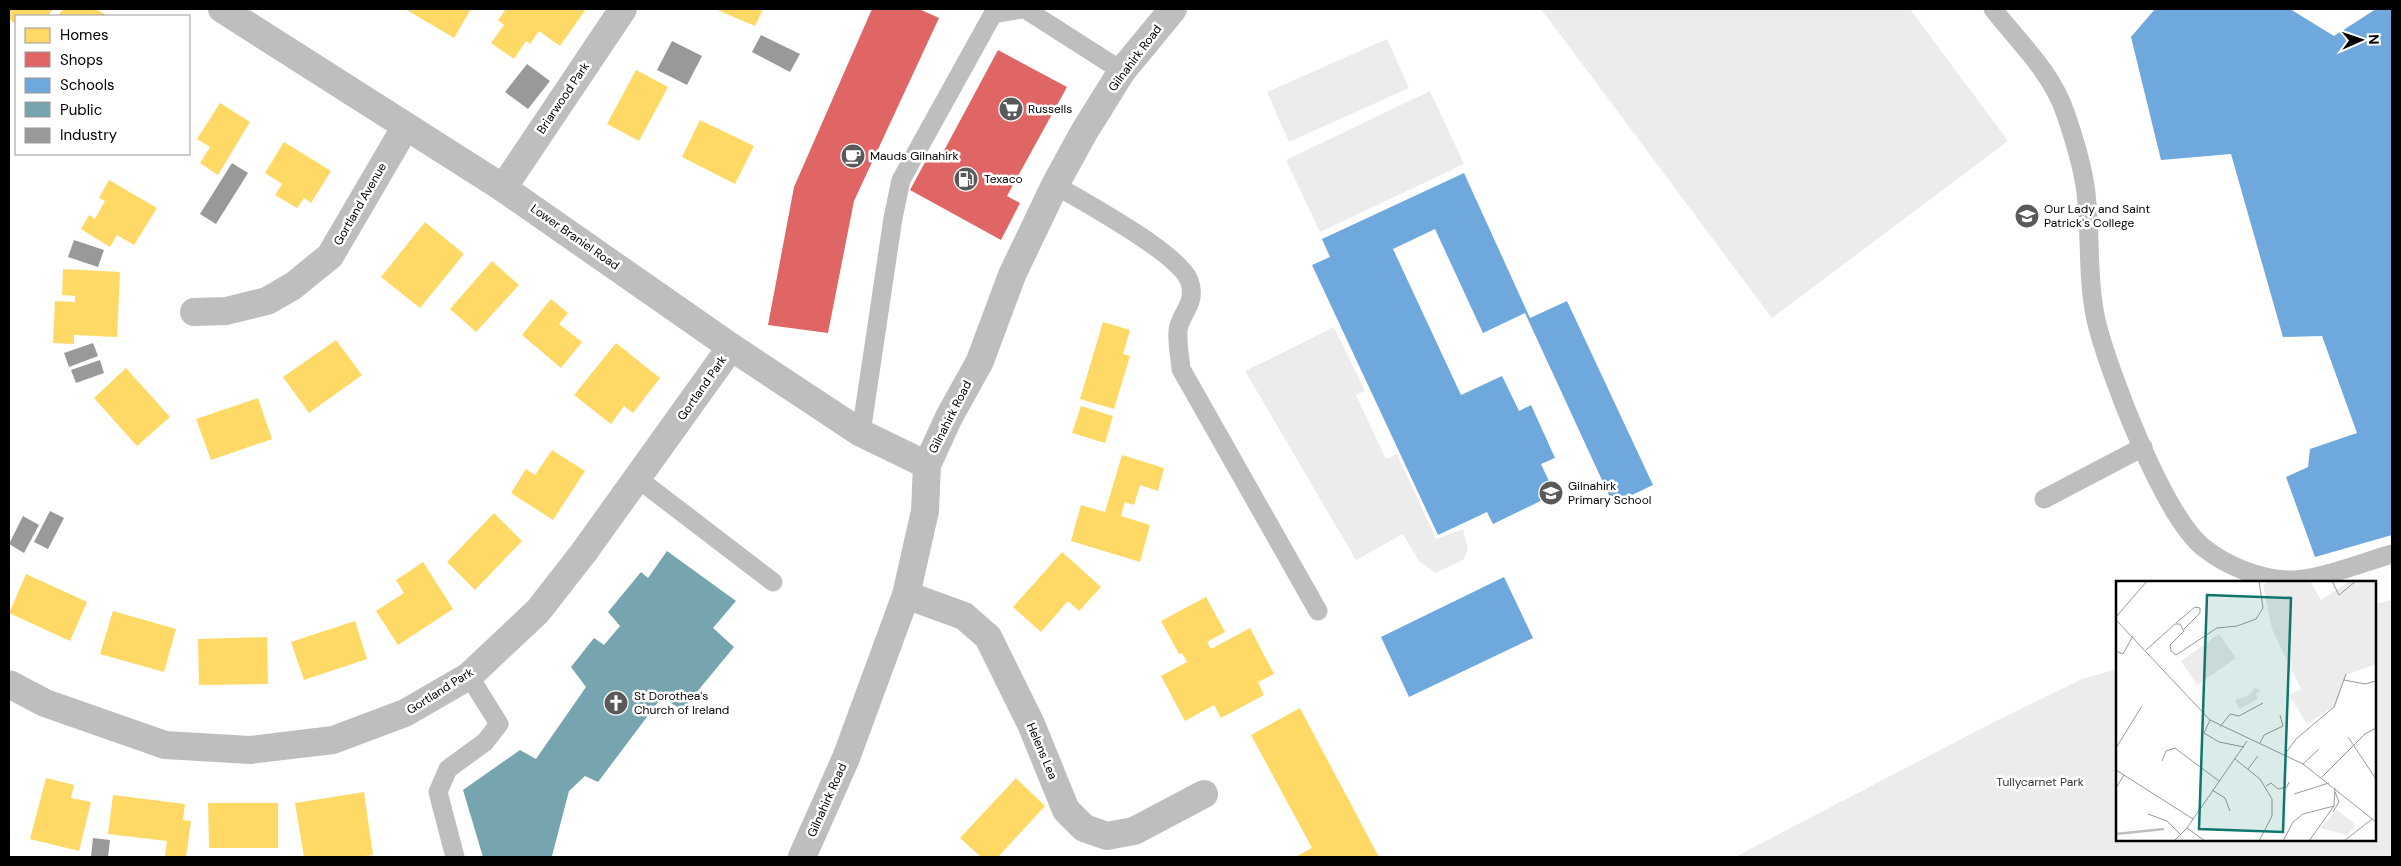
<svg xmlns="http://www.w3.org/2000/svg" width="2401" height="866" viewBox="0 0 2401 866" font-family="'DM Sans',sans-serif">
  <rect width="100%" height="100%" fill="#fff"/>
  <g fill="#ececec">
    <polygon points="1541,9 1910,9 2008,141 1772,318"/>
    <polygon points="1387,39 1409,88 1289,142 1267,92"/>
    <polygon points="1430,91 1464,164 1320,232 1286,160"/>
    <polygon points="1334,327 1365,391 1356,395 1386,459 1397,454 1436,539 1463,529 1468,550 1463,560 1435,573 1419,561 1403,534 1356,560 1245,371"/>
    <polygon points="2392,600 2392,857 1735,857 1990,724 2082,679 2117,669 2117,840 2375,840 2375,604"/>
  </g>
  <g fill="#ffd966">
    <polygon points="9,9 53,9 48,16 16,16 16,24 9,19"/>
    <polygon points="63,9 96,9 108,16 58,16"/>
    <polygon points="405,9 471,9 454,38"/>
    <polygon points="506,9 586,9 560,46 539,31 530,44 526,41 514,59 491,43 504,25 498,20"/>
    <polygon points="715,9 763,9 755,26"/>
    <polygon points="636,70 668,87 639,141 607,124"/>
    <polygon points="220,103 250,122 218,175 200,163 210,147 197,139"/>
    <polygon points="700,120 754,146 735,184 682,157"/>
    <polygon points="284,142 331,171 311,203 304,198 297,208 275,195 282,184 265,173"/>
    <polygon points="109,180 157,208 134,245 117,235 110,247 81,229 89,215 95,219 105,201 99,198"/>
    <polygon points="425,222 464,254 420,308 381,277"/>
    <polygon points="492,261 519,285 476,332 450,309"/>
    <polygon points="63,269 120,272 117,337 74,335 74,344 53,343 55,301 75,302 75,296 62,295"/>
    <polygon points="551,299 568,313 559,324 582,342 561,368 522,335"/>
    <polygon points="1103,322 1130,330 1123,354 1130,356 1114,409 1080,399"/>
    <polygon points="336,340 362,375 309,413 283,377"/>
    <polygon points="616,343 660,378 633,413 624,406 611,424 574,395"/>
    <polygon points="126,368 170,417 137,446 94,398"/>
    <polygon points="258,398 272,439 211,460 196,419"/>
    <polygon points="1081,406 1113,416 1105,443 1072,433"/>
    <polygon points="552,450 585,471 553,520 511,493 526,469 535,475"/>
    <polygon points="1122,455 1164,468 1158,491 1140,485 1134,505 1125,502 1121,516 1150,525 1140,562 1071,541 1081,505 1105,512"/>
    <polygon points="494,513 522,541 475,590 447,562"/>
    <polygon points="1062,552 1101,587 1079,611 1068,601 1041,632 1013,607"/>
    <polygon points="423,562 453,609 398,645 376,611 404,593 396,580"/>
    <polygon points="26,574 87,602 70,641 9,613"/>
    <polygon points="1206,597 1225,632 1207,642 1211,649 1250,628 1274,674 1258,682 1264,695 1221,718 1214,705 1185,721 1161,676 1187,662 1182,653 1179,654 1161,621"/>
    <polygon points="113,611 176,629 164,672 100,654"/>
    <polygon points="355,621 367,659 304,680 291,642"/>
    <polygon points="267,637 268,684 199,685 198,639"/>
    <polygon points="1300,708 1321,748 1379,857 1295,857 1312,848 1251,735"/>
    <polygon points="46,778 74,785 71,798 91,802 79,851 30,839"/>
    <polygon points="1016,778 1045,806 998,857 981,857 960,838"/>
    <polygon points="364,792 373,855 356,857 304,857 295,803"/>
    <polygon points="113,795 185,804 183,820 191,821 186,857 165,857 167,841 108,834"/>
    <polygon points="208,803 278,803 278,848 209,848"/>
  </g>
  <g fill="#e06666">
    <polygon points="872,9 919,9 939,18 854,201 828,333 768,325 794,187"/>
    <polygon points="998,50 1067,87 1007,196 1020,203 1001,240 910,190 930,153 940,158"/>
  </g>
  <g fill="#6fa8dc">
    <polygon points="2155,9 2290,9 2334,36 2376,9 2392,9 2392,535 2315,557 2286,477 2308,467 2310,449 2357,433 2322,336 2283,337 2231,154 2161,160 2131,37"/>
    <polygon points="1464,173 1530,318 1567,301 1653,485 1613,504 1525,313 1483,333 1435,229 1393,249 1461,395 1502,376 1519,411 1531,405 1555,458 1541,464 1555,494 1493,524 1487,512 1438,535 1312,265 1330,257 1322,239"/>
    <polygon points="1504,577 1533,638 1409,697 1381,637"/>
  </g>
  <polygon fill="#76a5af" points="667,551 736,601 713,628 734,647 682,710 662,697 598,782 585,776 569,791 552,856 483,857 463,790 520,750 536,759 586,687 571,667 594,638 604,645 620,626 608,612 641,572 648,578"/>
  <g fill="#999">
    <polygon points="761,35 800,54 790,72 752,52"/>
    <polygon points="672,41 702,56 687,85 657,70"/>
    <polygon points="527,64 550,81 528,109 505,92"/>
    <polygon points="232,163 248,173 216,224 200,214"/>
    <polygon points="74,240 104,250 98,267 68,257"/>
    <polygon points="93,343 98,356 69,367 64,353"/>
    <polygon points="100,360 104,373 76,383 71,370"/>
    <polygon points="50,511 64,518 48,549 34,542"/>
    <polygon points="23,516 39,525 24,553 9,544"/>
    <polygon points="93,838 110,840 108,857 91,857"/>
  </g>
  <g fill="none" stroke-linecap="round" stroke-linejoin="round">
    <g stroke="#bebebe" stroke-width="19">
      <polyline points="1025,9 1122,71"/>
      <path d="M1993,9C2018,41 2052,73 2065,112C2074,138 2083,166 2086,193C2091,236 2087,278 2096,320C2108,371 2164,517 2204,548C2227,566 2259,579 2288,580C2318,581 2363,562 2392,554"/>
      <path d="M1055,185C1083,201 1178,253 1189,280C1198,304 1179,314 1178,331C1177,343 1180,357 1181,369L1318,611"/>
      <polyline points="861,433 893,218 901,180 993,14 1022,9"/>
      <polyline points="637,478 773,582"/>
      <polyline points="2044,499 2143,447"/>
      <polyline points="455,857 438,792 448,769 485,742 499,724 469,676"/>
    </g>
    <g stroke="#bebebe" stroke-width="28">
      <polyline points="503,188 623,9"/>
      <polyline points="194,312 226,311 267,301 293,286 330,256 406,126"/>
      <polyline points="906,595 964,616 988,637 1031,724 1066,810 1084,828 1107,836 1134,831 1204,794"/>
      <polyline points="9,684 45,703 165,745 250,750 333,740 405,713 469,676 538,611 584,552 731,347"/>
    </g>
    <g stroke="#bebebe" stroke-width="28">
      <polyline points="222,9 503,188 731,347 861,433 927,465"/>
      <polyline points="802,857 846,758 906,595 925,511 927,465 949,417 980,361 1012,275 1055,185 1084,132 1122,71 1173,9"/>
    </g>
  </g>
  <defs>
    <symbol id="supermarket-disc" viewBox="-11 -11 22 22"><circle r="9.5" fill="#595959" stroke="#fff"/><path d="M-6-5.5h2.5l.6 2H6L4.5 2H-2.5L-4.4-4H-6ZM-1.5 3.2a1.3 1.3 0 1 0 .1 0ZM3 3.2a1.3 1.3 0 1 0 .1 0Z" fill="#fff"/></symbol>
    <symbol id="cafe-disc" viewBox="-11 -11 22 22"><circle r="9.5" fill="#595959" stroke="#fff"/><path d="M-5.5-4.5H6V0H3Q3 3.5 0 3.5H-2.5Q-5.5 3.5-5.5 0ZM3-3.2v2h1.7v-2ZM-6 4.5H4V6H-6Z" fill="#fff"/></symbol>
    <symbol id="fuel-disc" viewBox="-11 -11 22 22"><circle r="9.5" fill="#595959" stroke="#fff"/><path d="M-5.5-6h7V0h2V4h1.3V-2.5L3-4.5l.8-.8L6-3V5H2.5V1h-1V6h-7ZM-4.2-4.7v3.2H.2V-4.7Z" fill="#fff"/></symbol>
    <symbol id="school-disc" viewBox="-11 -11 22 22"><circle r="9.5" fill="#595959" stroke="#fff"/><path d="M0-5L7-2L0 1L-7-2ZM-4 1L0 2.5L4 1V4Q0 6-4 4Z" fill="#fff"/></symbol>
    <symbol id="church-disc" viewBox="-11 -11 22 22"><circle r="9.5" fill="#595959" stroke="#fff"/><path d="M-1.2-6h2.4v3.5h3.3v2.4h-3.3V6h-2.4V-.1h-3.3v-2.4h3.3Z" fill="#fff"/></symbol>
  </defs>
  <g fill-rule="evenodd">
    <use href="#supermarket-disc" x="997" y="95" width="28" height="28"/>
    <use href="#cafe-disc" x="839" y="142" width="28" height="28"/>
    <use href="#fuel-disc" x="952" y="165" width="28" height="28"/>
    <use href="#school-disc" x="2013" y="202" width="28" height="28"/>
    <use href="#school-disc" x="1537" y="479" width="28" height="28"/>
    <use href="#church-disc" x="602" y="689" width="28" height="28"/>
  </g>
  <g text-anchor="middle" stroke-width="5" stroke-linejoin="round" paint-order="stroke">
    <g font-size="12" fill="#000" stroke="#fff">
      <text transform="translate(1135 58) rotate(-53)" y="4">Gilnahirk Road</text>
      <text transform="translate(563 98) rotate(-56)" y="4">Briarwood Park</text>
      <text transform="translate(360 204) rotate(-60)" y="4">Gortland Avenue</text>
      <text transform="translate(575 237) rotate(35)" y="4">Lower Braniel Road</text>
      <text transform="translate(702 388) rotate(-55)" y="4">Gortland Park</text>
      <text transform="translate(950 417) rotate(-63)" y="4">Gilnahirk Road</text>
      <text transform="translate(440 691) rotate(-32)" y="4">Gortland Park</text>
      <text transform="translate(1042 751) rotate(67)" y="4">Helens Lea</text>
      <text transform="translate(827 800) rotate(-66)" y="4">Gilnahirk Road</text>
    </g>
    <g font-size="12" fill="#000" stroke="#fff" text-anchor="start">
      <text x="1028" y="113">Russells</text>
      <text x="870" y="160">Mauds Gilnahirk</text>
      <text x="984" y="183">Texaco</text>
      <text x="2044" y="213">Our Lady and Saint<tspan x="2044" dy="14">Patrick's College</tspan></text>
      <text x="1568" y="490">Gilnahirk<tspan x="1568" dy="14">Primary School</tspan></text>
      <text x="634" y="700">St Dorothea's<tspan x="634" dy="14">Church of Ireland</tspan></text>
    </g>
    <g font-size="12" fill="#333" stroke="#fff">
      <text x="2040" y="786">Tullycarnet Park</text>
    </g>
  </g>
  <g transform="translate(2116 581)">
    <rect width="260" height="260" fill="#fff"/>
    <path d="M154,0H194L205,19L234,0H260V83L230,94L220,124L191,143L173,114L185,108L156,48L147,4ZM103,53L120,77L81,104L65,80ZM139,107L144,110L140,113L142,118L123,128L119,119L132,115ZM221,229L238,242L239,246L231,254L204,247Z" fill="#ececec"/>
    <path fill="none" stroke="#bfbfbf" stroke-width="2.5" d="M0,253L48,248"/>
    <path fill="none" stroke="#999" stroke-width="1" d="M216,0L223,14L240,0M0,36L31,0M0,39L94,139L187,183L260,241M60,42L79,26L84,27V32L68,48M30,69L59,43H64L68,50L54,64L55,70L60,74L101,47L121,45L140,38L147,27L143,0M0,70L7,73L17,55M228,99L249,103L260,100M94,139L88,152L103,161L128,166M104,146L114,133L123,135L147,122M232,156L260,198M144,162L148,154L167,145L164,134M0,167L26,125M169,173L180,158L218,126L230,93M119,178L144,198L156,218V235L143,260M46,180L50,170L59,167L103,200M187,183L203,168M132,188L142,175M0,189L77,238M206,196L249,153L260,147M150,205L155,202L162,208L171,206L173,201M0,207L8,194M96,209L109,217L114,230M178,213L213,202M217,231L223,221L219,211M32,233L51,240L65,254M71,247L89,260M58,260L71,247L131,160M167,260L177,241L187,233L218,225M193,260L218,225L219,207M228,260L256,238"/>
    <path fill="#0f766e" fill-opacity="0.15" stroke="#0f766e" stroke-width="2.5" d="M91,14L175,17L167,251L83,248Z"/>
    <rect width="260" height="260" fill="none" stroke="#000" stroke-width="2.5"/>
  </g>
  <rect width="2401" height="866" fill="none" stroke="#000000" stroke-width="20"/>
  <rect x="15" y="15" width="175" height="140" fill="#ffffff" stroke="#999999"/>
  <rect x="25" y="28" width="25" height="15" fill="#ffd966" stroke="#999999"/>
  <text x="60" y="40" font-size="15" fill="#000000">Homes</text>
  <rect x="25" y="52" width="25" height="15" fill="#e06666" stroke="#999999"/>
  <text x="60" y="65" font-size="15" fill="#000000">Shops</text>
  <rect x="25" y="78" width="25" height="15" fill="#6fa8dc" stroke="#999999"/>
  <text x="60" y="90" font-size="15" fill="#000000">Schools</text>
  <rect x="25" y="102" width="25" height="15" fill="#76a5af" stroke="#999999"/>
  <text x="60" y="115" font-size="15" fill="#000000">Public</text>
  <rect x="25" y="128" width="25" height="15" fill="#999999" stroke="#999999"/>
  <text x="60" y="140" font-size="15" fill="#000000">Industry</text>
  <g transform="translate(2361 40) rotate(88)" stroke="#ffffff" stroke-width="4" paint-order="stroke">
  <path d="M0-4L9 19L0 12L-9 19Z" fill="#000000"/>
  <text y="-8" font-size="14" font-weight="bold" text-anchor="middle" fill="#000000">N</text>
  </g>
</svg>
